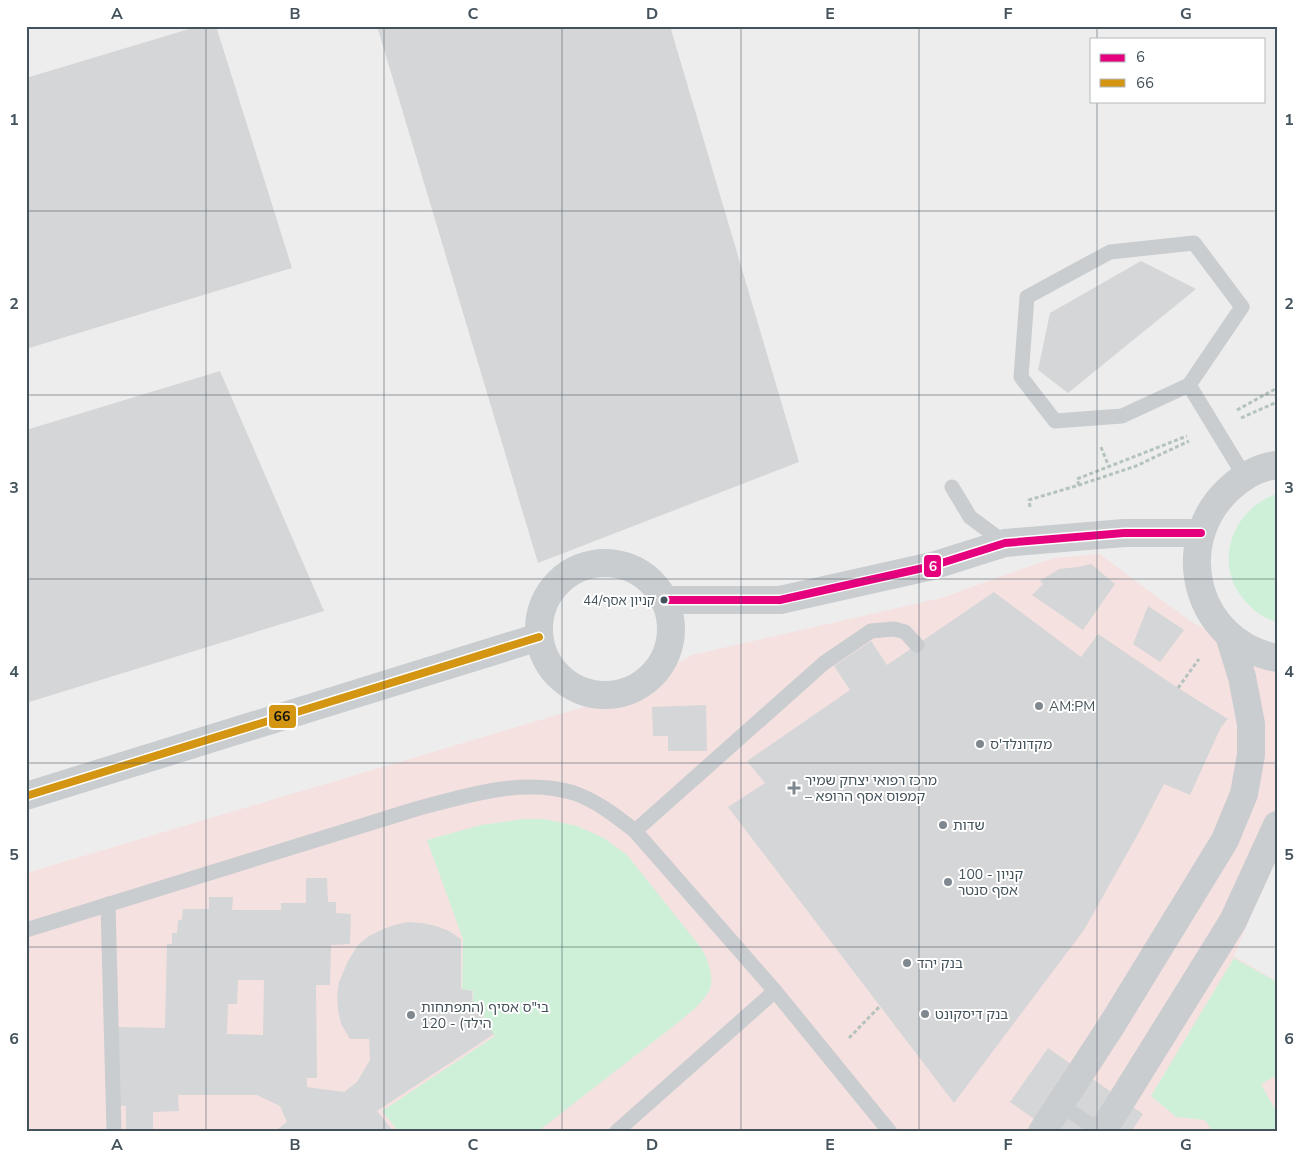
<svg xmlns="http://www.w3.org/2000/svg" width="1303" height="1158" viewBox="0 0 1303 1158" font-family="'Nunito Sans','Noto Sans Hebrew',sans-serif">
  <rect width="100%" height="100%" fill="#eeeded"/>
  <polygon fill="#f6e1e1" points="1100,554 1131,578 1192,622 1277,664 1277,852 1234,956 1277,981 1277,1132 26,1132 26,873 621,696 651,677 692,655 941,598 1053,558"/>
  <g fill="#cef0d8">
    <path d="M1277,494V622C1266,619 1255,612 1247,603C1212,568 1230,509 1277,494Z"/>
    <path d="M524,819H544L577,826L604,838L627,855L702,949C707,958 713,974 711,984C710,997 690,1013 680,1021L537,1132H399L382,1111L495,1036L484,1020L483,1007L473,1006V991L462,989L463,939L427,840L481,825Z"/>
    <polygon points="1234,958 1277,982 1277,1075 1261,1084 1277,1113 1277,1132 1213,1132 1205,1120 1176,1117 1151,1096"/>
  </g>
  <g fill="#d5d6d7" fill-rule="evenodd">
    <polygon points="199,26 216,26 292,268 26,349 26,78"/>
    <polygon points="377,26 670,26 799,462 538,563"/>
    <polygon points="1141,261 1196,289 1068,393 1038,370 1050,313"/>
    <polygon points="220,371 324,611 26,703 26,430"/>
    <polygon points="1091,564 1115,584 1083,630 1032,595 1043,584 1040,581 1059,569 1078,567"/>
    <polygon points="994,592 1081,657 1098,634 1178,688 1228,719 1221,727 1190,795 1164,784 1138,834 1084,930 954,1103 728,807 765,783 747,761 850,690 834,666 871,641 887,665"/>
    <polygon points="1148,606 1184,630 1160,662 1133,644"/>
    <polygon points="706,705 707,751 668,751 668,736 653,736 652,707"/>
    <path d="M306,878H327L328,902H336V913L351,914L350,944L331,945L330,985H316L317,1078H307V1087L344,1092L357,1082L370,1060L369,1039H350L341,1024L338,1010L337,996L339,982L348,961L358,945L369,936L381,930L394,925L408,922L422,923L436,926L449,931L461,939V989L472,991L473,1006L483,1008V1020L494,1034L377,1111L394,1132H274L287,1122L280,1106L257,1095H178L179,1111L153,1112V1132H126V1106L117,1105V1027L165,1028L167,944H172V933H177L178,920H182L183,909H209V897H233L232,910H281V903H306ZM238,980H264L263,1035L227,1034L228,1004H237Z"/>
    <polygon points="1048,1048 1143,1114 1131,1132 1053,1132 1010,1102"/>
  </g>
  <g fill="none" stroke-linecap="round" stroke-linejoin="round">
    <g stroke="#b5c3be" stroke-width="3" stroke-dasharray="4 2.5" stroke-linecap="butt">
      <polyline points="1237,410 1277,388"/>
      <polyline points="1241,418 1277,402"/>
      <polyline points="1101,447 1109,467"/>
      <polyline points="1079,485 1077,479 1187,436"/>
      <polyline points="1030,507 1029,500 1079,485 1136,466 1189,441"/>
      <polyline points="1178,688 1199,659"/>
      <polyline points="849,1038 880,1006"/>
    </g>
    <g stroke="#c9cdcf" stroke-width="15">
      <polygon points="1194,243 1242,307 1189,385 1122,416 1055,421 1021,377 1027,297 1110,252"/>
      <polyline points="1189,385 1245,477"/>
      <polyline points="952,487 970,517 1005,543"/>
      <polyline points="635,831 824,663 871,631 894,629 905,632 917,645"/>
      <polyline points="108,904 114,1132"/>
      <path d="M26,930L416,809C465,796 523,777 574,793C597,801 616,816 635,831L775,991L890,1132"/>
      <polyline points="1061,1105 1101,1132"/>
      <polyline points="616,1132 775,991"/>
    </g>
    <g stroke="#c9cdcf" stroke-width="28">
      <path d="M1277,465C1259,467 1242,477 1229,489C1170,544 1196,643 1277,658"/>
      <circle cx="605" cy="629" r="66"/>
      <polyline points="664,600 780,600 932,566 1005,543 1124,533 1201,533"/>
      <polyline points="26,796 539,637"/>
      <polyline points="1042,1132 1113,1023 1225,840 1244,794 1251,755 1251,724 1242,677 1229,635"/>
      <polyline points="1102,1132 1233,921 1277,825"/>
    </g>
    <defs>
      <polyline id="bus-1" points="664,600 780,600 932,566 1005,543 1124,533 1201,533"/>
      <polyline id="bus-2" points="26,796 539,637"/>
    </defs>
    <use href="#bus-1" stroke="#fff" stroke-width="11"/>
    <use href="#bus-2" stroke="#fff" stroke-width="11"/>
    <use href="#bus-1" stroke="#e5007d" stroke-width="8"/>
    <use href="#bus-2" stroke="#d39512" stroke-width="8"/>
  </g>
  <path fill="none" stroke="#43525b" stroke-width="1" stroke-opacity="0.55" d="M206,26V1132M384,26V1132M562,26V1132M741,26V1132M919,26V1132M1097,26V39M1097,101V1132M26,211H1277M26,395H1277M26,579H1277M26,763H1277M26,947H1277"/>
  <circle fill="#43525b" stroke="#fff" stroke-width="2" cx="664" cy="600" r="4.5"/>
  <g fill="#7f888e" stroke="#fff" stroke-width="2">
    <circle cx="1039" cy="706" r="5"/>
    <circle cx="980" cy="744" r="5"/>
    <path d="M791.5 780.5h5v5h5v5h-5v5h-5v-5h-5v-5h5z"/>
    <circle cx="943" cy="825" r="5"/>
    <circle cx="948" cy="882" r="5"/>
    <circle cx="907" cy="963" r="5"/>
    <circle cx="925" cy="1014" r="5"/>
    <circle cx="411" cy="1015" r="5"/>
  </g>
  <g text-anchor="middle" stroke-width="4" stroke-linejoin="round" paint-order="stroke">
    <g font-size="13" fill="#43525b" stroke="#fff" text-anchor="end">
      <text x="655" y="605">קניון אסף/44</text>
    </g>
    <g font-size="14" fill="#43525b" stroke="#fff" text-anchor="start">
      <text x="1049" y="711">AM:PM</text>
      <text x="990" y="749">מקדונלד'ס</text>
      <text x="805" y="785">מרכז רפואי יצחק שמיר<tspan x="805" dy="16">– קמפוס אסף הרופא</tspan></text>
      <text x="953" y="830">שדות</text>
      <text x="958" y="879">100 - קניון<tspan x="958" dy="16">אסף סנטר</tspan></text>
      <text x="917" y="968">בנק יהד</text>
      <text x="421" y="1012">בי"ס אסיף (התפתחות<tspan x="421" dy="16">הילד) - 120</tspan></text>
      <text x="935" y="1019">בנק דיסקונט</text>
    </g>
  </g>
  <g stroke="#fff" stroke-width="2">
    <rect x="923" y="554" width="19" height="24" rx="5" fill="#e5007d"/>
    <rect x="268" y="704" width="29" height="25" rx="5" fill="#d39512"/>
  </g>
  <g font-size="14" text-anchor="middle" font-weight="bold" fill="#fff">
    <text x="933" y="571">6</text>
  </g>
  <g font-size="14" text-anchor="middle" font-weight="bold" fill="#111">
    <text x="282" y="721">66</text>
  </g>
  <rect width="1303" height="1158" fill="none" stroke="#ffffff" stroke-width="55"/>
  <rect x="1090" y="38" width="175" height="65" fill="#ffffff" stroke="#b4babd"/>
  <rect x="1100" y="54" width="25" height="8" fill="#e5007d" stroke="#b4babd"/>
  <text x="1136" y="62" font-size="15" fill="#43525b">6</text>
  <rect x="1100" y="79" width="25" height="8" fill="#d39512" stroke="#b4babd"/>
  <text x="1136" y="88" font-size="15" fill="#43525b">66</text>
  <rect x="28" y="28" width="1248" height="1102" fill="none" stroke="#43525b" stroke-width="2"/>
  <g font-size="16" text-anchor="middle" font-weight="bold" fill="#43525b">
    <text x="117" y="19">A</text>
    <text x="295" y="19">B</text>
    <text x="473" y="19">C</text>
    <text x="652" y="19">D</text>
    <text x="830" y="19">E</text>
    <text x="1008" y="19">F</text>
    <text x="1186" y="19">G</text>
    <text x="14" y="125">1</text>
    <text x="1289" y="125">1</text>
    <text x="14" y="309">2</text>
    <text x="1289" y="309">2</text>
    <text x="14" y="493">3</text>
    <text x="1289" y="493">3</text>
    <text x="14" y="677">4</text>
    <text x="1289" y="677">4</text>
    <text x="14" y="860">5</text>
    <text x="1289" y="860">5</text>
    <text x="14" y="1044">6</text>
    <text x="1289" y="1044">6</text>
    <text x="117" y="1150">A</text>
    <text x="295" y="1150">B</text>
    <text x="473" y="1150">C</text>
    <text x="652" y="1150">D</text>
    <text x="830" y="1150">E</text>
    <text x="1008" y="1150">F</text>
    <text x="1186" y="1150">G</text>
  </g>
</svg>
